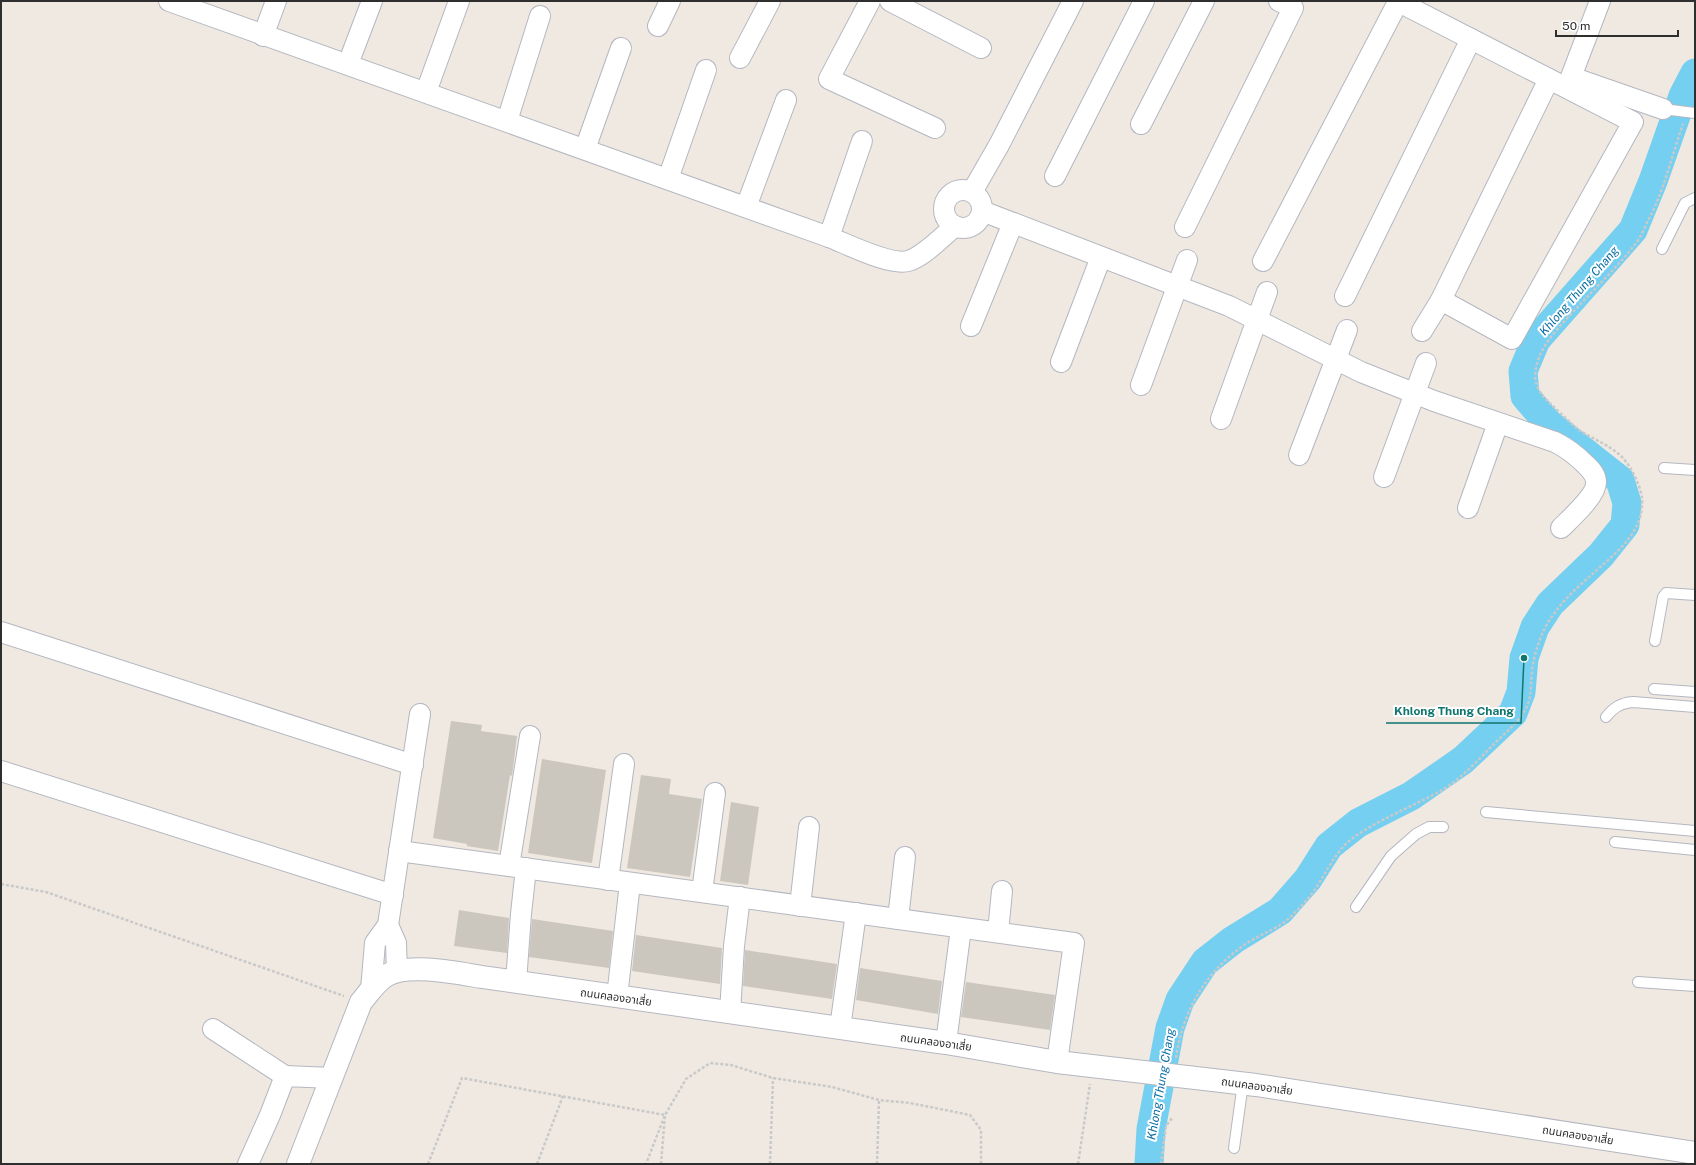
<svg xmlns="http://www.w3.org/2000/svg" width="1696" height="1165" viewBox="0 0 1696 1165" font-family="'Public Sans','Noto Sans Thai',sans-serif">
  <rect width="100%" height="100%" fill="#efe9e1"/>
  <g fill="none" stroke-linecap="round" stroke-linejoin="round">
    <polyline stroke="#75cff0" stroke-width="29" points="1149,1164 1151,1129 1170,1028 1180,1000 1205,962 1233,940 1280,911 1308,879 1329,846 1358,823 1411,796 1463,760 1513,713 1521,692 1524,658 1535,627 1550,604 1601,555 1625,525 1627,503 1620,480 1549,424 1525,396 1523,371 1536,340 1633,230 1653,181 1683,96 1695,73"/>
  </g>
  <g fill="#cbc7bf">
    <polygon points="451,721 482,725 481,731 517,736 512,776 510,775 498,851 467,846 467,844 433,838"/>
    <polygon points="542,759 606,770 592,863 528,853"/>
    <polygon points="641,775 671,779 669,794 702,799 690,877 627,868"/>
    <polygon points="731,802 759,807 748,885 720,881"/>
    <polygon points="459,910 509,918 507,953 454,946"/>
    <polygon points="532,919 613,931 609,968 529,957"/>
    <polygon points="636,935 722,948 720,984 632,971"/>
    <polygon points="745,950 837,964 832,999 743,986"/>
    <polygon points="860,968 942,981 938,1014 856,1000"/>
    <polygon points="966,982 1055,995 1050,1030 961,1017"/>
  </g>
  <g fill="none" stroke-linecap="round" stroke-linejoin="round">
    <defs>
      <g id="service">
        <polyline points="1663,109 1695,113"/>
        <polyline points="1662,249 1685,203 1695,198"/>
        <polyline points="1664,468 1695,470"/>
        <polyline points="1655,641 1663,597 1666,593 1695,595"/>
        <polyline points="1654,689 1695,692"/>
        <path d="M1606,717C1614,707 1621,703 1633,702L1695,707"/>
        <polyline points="1486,812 1695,831"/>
        <polyline points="1615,842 1695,850"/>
        <polyline points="1356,907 1391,856 1416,834 1429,827 1443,827"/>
        <polyline points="1638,982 1695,986"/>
        <polyline points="1234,1148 1243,1083"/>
      </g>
      <g id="minor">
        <path d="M169,1L829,237C847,244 890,266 908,261C923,257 943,236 955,226"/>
        <polyline points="870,1 829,79 935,128"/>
        <polyline points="890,1 981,48"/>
        <polyline points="1397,1 1633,122 1512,339 1441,300"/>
        <polyline points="1600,1 1571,77 1663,109"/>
        <polyline points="658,26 670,1"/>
        <polyline points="263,36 276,1"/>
        <polyline points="740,58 770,1"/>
        <polyline points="348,64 372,1"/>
        <polyline points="426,92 459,1"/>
        <polyline points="507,121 540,16"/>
        <polyline points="1141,124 1204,1"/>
        <polyline points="585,149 621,48"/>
        <polyline points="1055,176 1144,1"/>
        <polyline points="668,179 706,70"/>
        <circle cx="963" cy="209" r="19"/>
        <polyline points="972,192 999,145 1073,1"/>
        <polyline points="746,207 786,100"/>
        <path d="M982,211L1229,306L1361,372L1434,401L1555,442C1567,448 1576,455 1585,464C1590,469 1596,474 1596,482C1597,495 1570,519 1561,528"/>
        <polyline points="1185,227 1293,8 1279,1"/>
        <polyline points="829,237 862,141"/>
        <polyline points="1263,261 1398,2"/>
        <polyline points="1345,296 1471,39"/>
        <polyline points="971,326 1013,223"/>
        <polyline points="1422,331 1441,300 1549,79"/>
        <polyline points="1061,362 1101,257"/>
        <polyline points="1141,385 1187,260"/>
        <polyline points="1221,419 1267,292"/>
        <polyline points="1299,455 1347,330"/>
        <polyline points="1384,477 1426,363"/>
        <polyline points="1468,508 1498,423"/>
        <polyline points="1,632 413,765"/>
        <polyline points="1,771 393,895"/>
        <polyline points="399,851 1074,943 1057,1062"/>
        <polyline points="509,866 530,736"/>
        <polyline points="608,880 624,764"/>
        <polyline points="702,892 715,793"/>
        <polyline points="800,906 809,827"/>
        <polyline points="898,919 905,857"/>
        <polyline points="388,925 396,943 397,972"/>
        <polyline points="998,932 1002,891"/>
        <polyline points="516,982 521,914 526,868"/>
        <polyline points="371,990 375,943 388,925 420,714"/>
        <polyline points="617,997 630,883"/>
        <polyline points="730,1013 734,946 740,897"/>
        <polyline points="840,1028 856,913"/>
        <polyline points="213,1029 285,1076"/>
        <polyline points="946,1043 961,928"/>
        <polyline points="248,1164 270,1115 285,1076 332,1078"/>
      </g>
      <path id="tertiary" d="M298,1164L361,1002C369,993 376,981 387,975C409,963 457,973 482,977L946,1043L1057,1062L1256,1085L1695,1153"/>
    </defs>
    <use href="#service" stroke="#b4b7c1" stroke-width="12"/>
    <use href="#minor" stroke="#b4b7c1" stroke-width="22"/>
    <use href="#tertiary" stroke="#b4b7c1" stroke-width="24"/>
    <g stroke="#c9c9c9" stroke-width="2.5" stroke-dasharray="3 2" stroke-linecap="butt">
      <polyline points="1,884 46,892 344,996"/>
      <path d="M1176,1058C1183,1010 1205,973 1244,945C1254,938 1266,933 1277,927C1287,921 1296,912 1304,903C1325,881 1331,852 1357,835C1384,817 1416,805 1444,789C1463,777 1479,759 1494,744C1503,735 1513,727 1520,717C1533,702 1530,689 1532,671C1534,655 1539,639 1547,624C1558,606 1572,592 1588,578C1609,558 1640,538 1642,506C1644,491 1632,467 1621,456C1609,445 1593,439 1579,430C1571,424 1564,416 1556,409C1543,397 1532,387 1536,368C1540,346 1558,328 1573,312C1595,288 1620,265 1639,239C1643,232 1646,224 1650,217C1665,187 1672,155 1683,124"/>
      <polyline points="428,1164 462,1078 665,1115 646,1164"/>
      <polyline points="537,1164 563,1096"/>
      <polyline points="661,1164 665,1115 686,1079 710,1063 731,1065 773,1078 832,1087 879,1100 910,1103 970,1115 981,1130 981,1164"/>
      <polyline points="770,1164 773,1078"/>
      <polyline points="877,1164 879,1100"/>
      <polyline points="1078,1164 1090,1084"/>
      <polyline points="1161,1164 1166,1126 1172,1118"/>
    </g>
    <use href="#service" stroke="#fff" stroke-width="10"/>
    <use href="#minor" stroke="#fff" stroke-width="20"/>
    <use href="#tertiary" stroke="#fff" stroke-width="22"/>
  </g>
  <g text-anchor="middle" stroke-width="4" stroke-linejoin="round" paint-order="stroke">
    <g font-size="11" fill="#2e2e2e" stroke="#fff">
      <text transform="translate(616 997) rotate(8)" y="4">ถนนคลองอาเสี่ย</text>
      <text transform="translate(936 1042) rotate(8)" y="4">ถนนคลองอาเสี่ย</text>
      <text transform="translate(1257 1086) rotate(8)" y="4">ถนนคลองอาเสี่ย</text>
      <text transform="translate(1578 1135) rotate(9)" y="4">ถนนคลองอาเสี่ย</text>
    </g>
    <g font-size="12" font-style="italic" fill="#0d6fa3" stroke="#fff">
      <text transform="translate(1579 291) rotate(-49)" y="4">Khlong Thung Chang</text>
      <text transform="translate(1161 1084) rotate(-80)" y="4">Khlong Thung Chang</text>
    </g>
  </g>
  <path fill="none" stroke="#0f766e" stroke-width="1.5" d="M1524 658L1521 723H1386"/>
  <circle fill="#0f766e" stroke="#fff" stroke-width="1.5" cx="1524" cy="658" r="4"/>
  <g font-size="12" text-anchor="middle" font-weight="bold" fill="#0f766e" stroke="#fff" stroke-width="4" stroke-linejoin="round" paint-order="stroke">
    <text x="1454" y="715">Khlong Thung Chang</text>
  </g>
  <rect width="1696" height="1165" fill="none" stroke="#2e2e2e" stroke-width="4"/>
  <path d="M1556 30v6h122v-6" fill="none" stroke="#2e2e2e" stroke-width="2"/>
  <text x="1562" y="30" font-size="12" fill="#2e2e2e" stroke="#ffffff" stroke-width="3" paint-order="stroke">50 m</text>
</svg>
